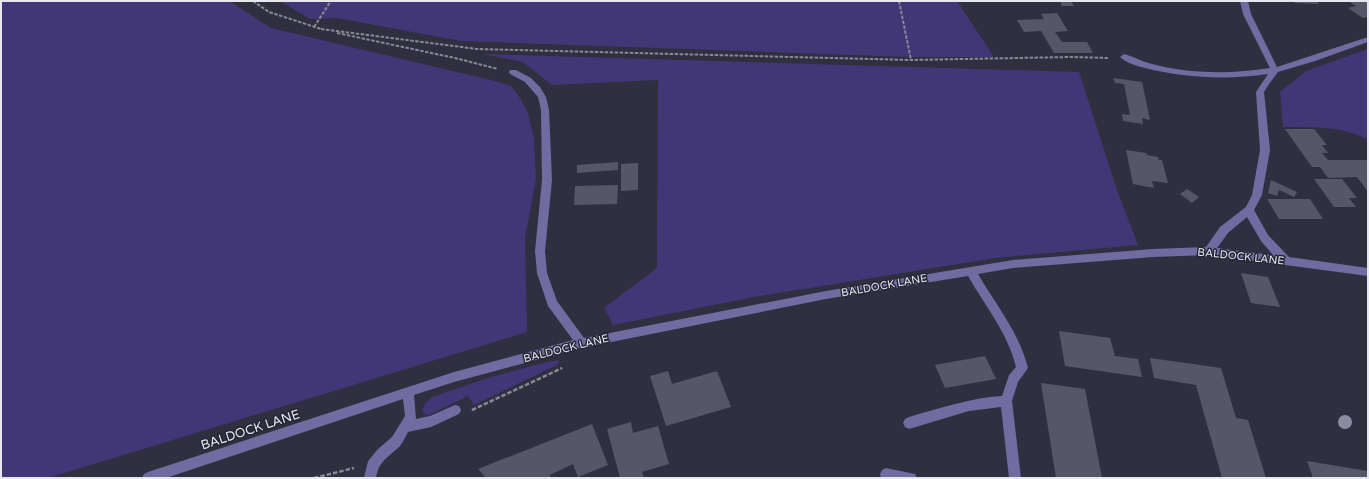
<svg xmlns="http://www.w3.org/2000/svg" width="1369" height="479" viewBox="0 0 1369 479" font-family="'Varela Round',sans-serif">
  <rect width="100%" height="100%" fill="#302f40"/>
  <g fill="#413776">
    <polygon points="1,1 229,1 271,28 495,81 511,86 520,98 528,113 534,139 536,179 525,238 527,332 48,478 1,478"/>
    <polygon points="280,1 957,1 994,57 909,57 461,41 337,18 310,19"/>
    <path d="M1368,49V140C1343,125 1310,128 1283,127L1280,92L1306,71Z"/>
    <polygon points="482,54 1079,72 1118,193 1138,245 995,258 754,297 613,325 604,308 657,268 658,80 552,85 523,62"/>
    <polygon points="558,360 559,363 557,365 474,405 468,396 429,415 425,414 422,411 425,404 432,397 488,378 539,364"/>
  </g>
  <g fill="#575669">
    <polygon points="1060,1 1071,1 1074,6 1062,6"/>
    <polygon points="1294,1 1317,1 1319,4 1295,3"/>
    <polygon points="1348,1 1368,1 1368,17 1363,18 1348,8 1356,6"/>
    <polygon points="1057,13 1068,31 1055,32 1062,42 1087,42 1093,53 1054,53 1041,31 1024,32 1017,20 1044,19 1041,14"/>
    <polygon points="1113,78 1142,82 1150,120 1142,118 1143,124 1123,121 1122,114 1130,115 1124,84 1115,83"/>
    <polygon points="1285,129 1314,129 1327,145 1322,145 1328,153 1322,153 1328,160 1367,160 1368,192 1357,177 1328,178 1320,167 1312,167"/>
    <polygon points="1126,150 1146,153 1147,155 1158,157 1159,160 1162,160 1168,183 1152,181 1154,188 1133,184"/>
    <polygon points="618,162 618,170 577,173 577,165"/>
    <polygon points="638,163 638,190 621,191 621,164"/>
    <polygon points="1314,179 1342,179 1357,198 1349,198 1356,207 1334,207"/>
    <polygon points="1271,180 1297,192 1294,197 1279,190 1277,196 1268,193"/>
    <polygon points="618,185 617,204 574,205 575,186"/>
    <polygon points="1187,189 1199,197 1192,203 1180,194"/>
    <polygon points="1267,199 1310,199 1323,219 1279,219"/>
    <polygon points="1241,273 1268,277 1280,307 1251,303"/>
    <polygon points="1059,331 1110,338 1115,356 1138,359 1142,377 1065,366"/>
    <polygon points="985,356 996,379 945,388 935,365"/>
    <polygon points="1150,358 1221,368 1236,418 1248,420 1266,478 1222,478 1196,385 1154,378"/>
    <polygon points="668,371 672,384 717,371 731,407 666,426 650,376"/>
    <polygon points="1041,383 1085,389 1102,478 1056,478"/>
    <polygon points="631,422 633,433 658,426 669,464 642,472 644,478 620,478 607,429"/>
    <polygon points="592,424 608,465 578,477 573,464 550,475 551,478 486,478 478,469"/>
    <polygon points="1307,461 1368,471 1368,478 1313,478"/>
  </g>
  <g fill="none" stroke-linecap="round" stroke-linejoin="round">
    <g stroke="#878795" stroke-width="2" stroke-dasharray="3.5 1.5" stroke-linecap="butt">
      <polyline points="253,1 269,12 321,29"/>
      <polyline points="899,1 911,60"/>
      <polyline points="314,27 331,1"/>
      <polyline points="321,29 477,49 911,60 1071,57 1109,58"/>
      <polyline points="337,33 455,58 498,69"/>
    </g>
    <g stroke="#878795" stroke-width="2.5" stroke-dasharray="4.5 2" stroke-linecap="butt">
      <polyline points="472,410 562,368"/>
      <polyline points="314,478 354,468"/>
    </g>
    <g fill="#706ba1" fill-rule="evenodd">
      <path d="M1240,1H1248L1251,14L1277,67L1368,37V42L1315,61L1278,72L1269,84L1264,92L1270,150L1262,195L1254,210L1268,235L1289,257L1368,268V276L1209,255L1153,257L1013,268L978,274C996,305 1019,332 1028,368L1018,382L1012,401L1021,478H1009L1001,407L969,411L909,429L905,427L903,423L905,419L909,417C940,408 970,398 1002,396L1009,375L1016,367C1008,333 985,306 968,276L826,299L581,348L454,382L414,395L416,419L430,416L455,405L459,406L461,410L459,414L431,427L408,432C406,436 403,442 400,446C388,458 379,460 376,478H364L368,461L378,449L392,437L405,416L403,399L166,478H142L144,474L148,472L454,372L573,340L548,306L537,273L535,251L542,180L541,110L538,97L525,82L510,74L509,72L510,70H516L531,78L540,87L546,97L549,110L552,180L545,251L547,273L557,301L584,338L826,291L1013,260L1153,249L1206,247L1220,227L1246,207L1252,195L1260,150L1256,92L1268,74C1228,80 1184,78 1145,68C1137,66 1126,63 1120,57L1124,54C1135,57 1145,63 1156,65C1193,74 1233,74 1270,68L1243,14ZM1247,217L1261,241L1273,255L1217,248L1228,233Z"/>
      <polygon points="886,468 915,474 917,478 881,478 880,474 882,470"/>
    </g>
  </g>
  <circle fill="#8c8b9f" cx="1345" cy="422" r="7"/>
  <g text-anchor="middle" stroke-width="3" stroke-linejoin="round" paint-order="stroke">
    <g font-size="11" fill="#e7e7f2" stroke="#262536">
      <text transform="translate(1241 256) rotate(6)" y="4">BALDOCK LANE</text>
      <text transform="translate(884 285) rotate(-10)" y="4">BALDOCK LANE</text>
      <text transform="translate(566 348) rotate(-14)" y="4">BALDOCK LANE</text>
    </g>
    <g font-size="13" fill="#e7e7f2" stroke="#262536">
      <text transform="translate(250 429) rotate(-18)" y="5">BALDOCK LANE</text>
    </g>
  </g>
  <rect width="1369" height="479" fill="none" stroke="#e7e7f2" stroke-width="4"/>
</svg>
